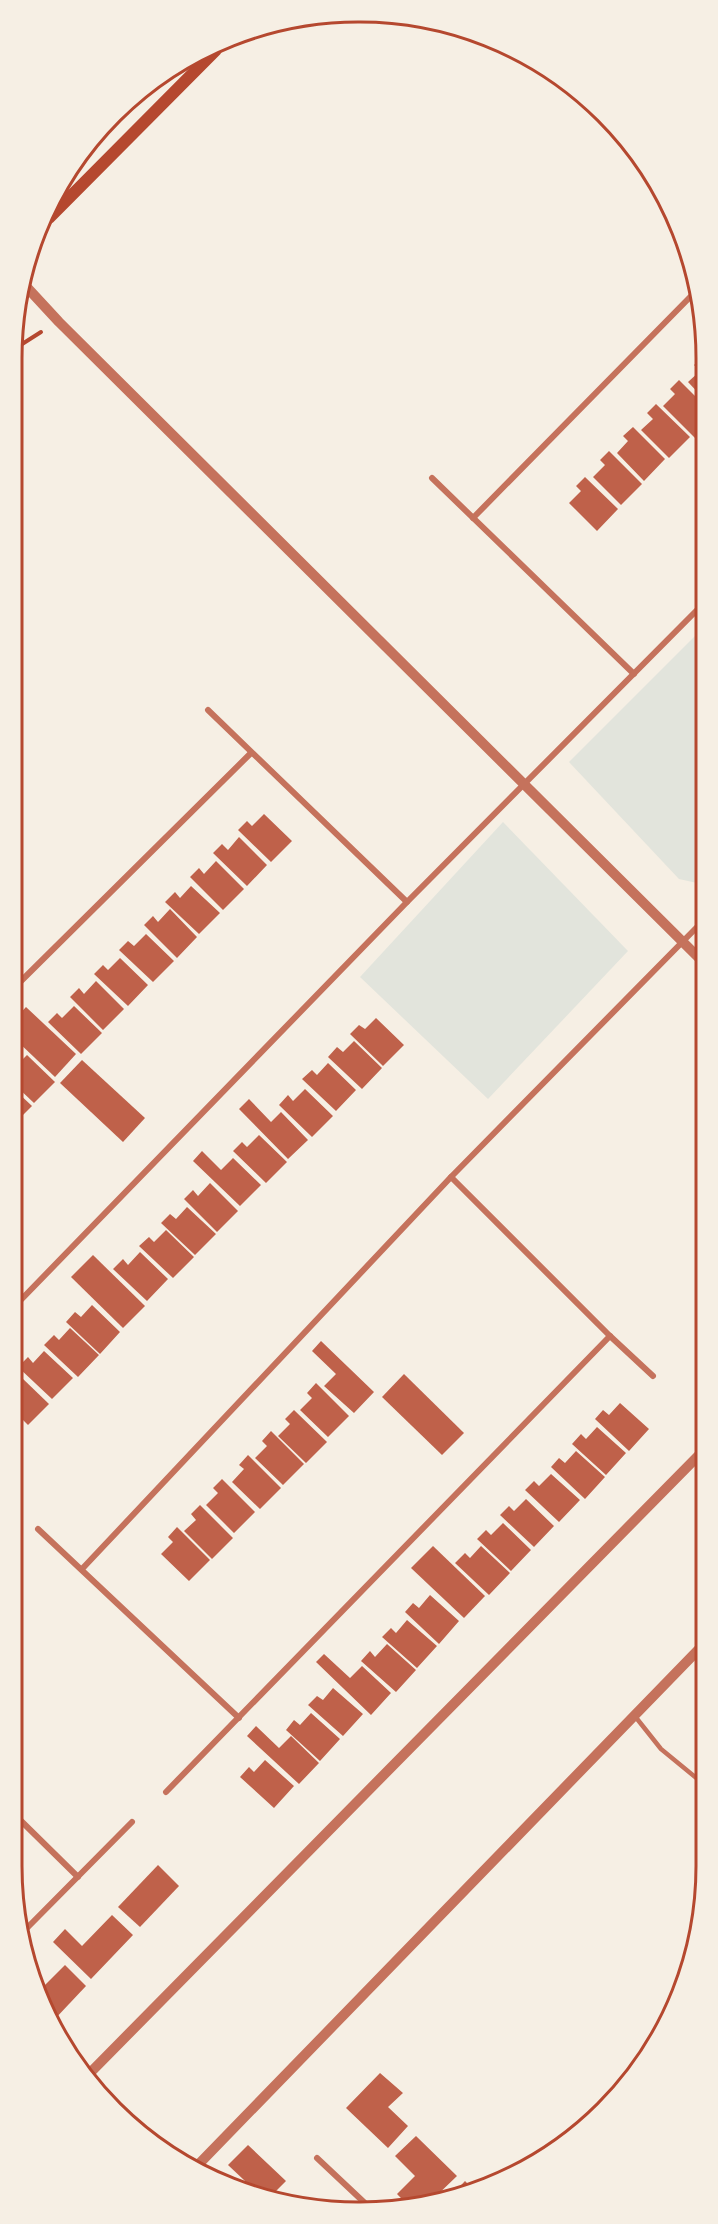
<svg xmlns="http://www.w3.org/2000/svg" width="718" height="2224" viewBox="0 0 718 2224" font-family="'PT Sans Narrow',sans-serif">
  <rect width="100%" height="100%" fill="#f6efe4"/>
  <g fill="#e2e4dc">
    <polygon points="698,633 702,638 702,878 697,883 679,879 569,762"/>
    <polygon points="503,822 628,951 488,1099 360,977"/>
  </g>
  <g fill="#bf614a">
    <polygon points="703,357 703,398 688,382 700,371 694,365"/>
    <polygon points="679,380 703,404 703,433 696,439 663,406 675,394 670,389"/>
    <polygon points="656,404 690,437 669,458 641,430 653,419 647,413"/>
    <polygon points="633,427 665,459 644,481 617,453 628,441 623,436"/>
    <polygon points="609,451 642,484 621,505 593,477 605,465 600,460"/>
    <polygon points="585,477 618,509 597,531 569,503 581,491 576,486"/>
    <polygon points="264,814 292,841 271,862 238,830 247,821 252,826"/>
    <polygon points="239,837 267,865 247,886 213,853 222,844 228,850"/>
    <polygon points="216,861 244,889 223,910 190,877 199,868 204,874"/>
    <polygon points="191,886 220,913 199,934 165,902 175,892 180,898"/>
    <polygon points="170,909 197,937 177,958 144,925 153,916 158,922"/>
    <polygon points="146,934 174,961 153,982 119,950 128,941 134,946"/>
    <polygon points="120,958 148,985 128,1006 94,974 103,965 108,970"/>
    <polygon points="96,981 124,1009 103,1030 70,997 79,988 84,994"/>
    <polygon points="74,1006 102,1033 81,1054 48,1022 57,1013 62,1018"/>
    <polygon points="26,1007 76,1054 55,1077 16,1040 16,1018"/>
    <polygon points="376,1018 404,1045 383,1066 350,1034 359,1025 365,1029"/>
    <polygon points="354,1041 382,1068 362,1089 328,1057 337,1047 343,1052"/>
    <polygon points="27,1055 55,1082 34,1103 15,1085 15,1067"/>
    <polygon points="82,1060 145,1118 123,1142 60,1083"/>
    <polygon points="328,1063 356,1090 336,1111 302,1079 312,1070 317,1075"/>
    <polygon points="305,1089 333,1116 312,1137 279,1105 288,1095 293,1101"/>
    <polygon points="15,1090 32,1106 15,1123"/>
    <polygon points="249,1099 271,1122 281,1112 308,1140 288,1159 239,1109"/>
    <polygon points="259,1135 287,1162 266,1183 233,1151 242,1142 247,1147"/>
    <polygon points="202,1151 221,1170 233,1158 261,1185 240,1206 193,1161"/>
    <polygon points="210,1183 238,1211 217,1232 184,1199 193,1190 198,1196"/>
    <polygon points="187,1207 216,1234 195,1255 161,1223 170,1214 176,1219"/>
    <polygon points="166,1230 194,1257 173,1278 139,1246 149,1237 154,1242"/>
    <polygon points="140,1252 168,1279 147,1301 113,1269 123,1259 128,1265"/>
    <polygon points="93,1255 145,1306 123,1328 71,1277"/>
    <polygon points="92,1305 120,1332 100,1354 66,1322 75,1312 81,1317"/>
    <polygon points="70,1328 99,1355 78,1377 44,1345 54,1335 59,1340"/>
    <polygon points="321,1341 374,1392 354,1413 324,1386 336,1374 312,1351"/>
    <polygon points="44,1351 73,1378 52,1399 18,1367 28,1357 33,1363"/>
    <polygon points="404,1374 464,1433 442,1455 382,1397"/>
    <polygon points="21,1377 49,1404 28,1425 14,1411 14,1384"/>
    <polygon points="316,1383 349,1416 328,1437 300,1410 312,1398 307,1393"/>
    <polygon points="620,1403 649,1429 629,1451 595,1419 603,1410 609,1415"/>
    <polygon points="294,1410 327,1442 306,1463 278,1436 290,1424 285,1419"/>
    <polygon points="597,1427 626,1453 606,1475 572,1444 581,1434 586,1439"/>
    <polygon points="271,1431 304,1464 283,1485 255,1458 267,1446 262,1441"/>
    <polygon points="576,1451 605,1477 585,1499 551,1467 559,1458 565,1463"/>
    <polygon points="248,1455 281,1488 260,1509 232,1482 244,1469 239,1465"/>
    <polygon points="551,1474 580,1500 559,1522 525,1490 534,1481 539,1486"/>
    <polygon points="222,1479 255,1512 234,1533 206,1505 218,1493 213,1488"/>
    <polygon points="526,1499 554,1526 534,1547 500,1515 509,1506 514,1511"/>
    <polygon points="200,1505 233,1538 212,1559 184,1531 196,1520 191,1514"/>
    <polygon points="503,1523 531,1550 511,1571 477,1539 486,1530 491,1535"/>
    <polygon points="177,1527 210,1560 189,1581 161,1554 173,1542 168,1537"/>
    <polygon points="433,1546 485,1596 464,1618 411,1568"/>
    <polygon points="481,1546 510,1573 489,1595 455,1563 465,1553 470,1558"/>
    <polygon points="430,1595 459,1621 439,1644 405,1612 413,1603 419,1608"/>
    <polygon points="407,1620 437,1646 417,1668 382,1637 391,1628 396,1633"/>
    <polygon points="387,1644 416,1670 396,1692 361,1661 370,1651 375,1657"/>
    <polygon points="324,1654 350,1678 362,1666 391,1693 371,1715 316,1662"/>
    <polygon points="333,1688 363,1714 343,1736 308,1705 317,1696 323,1700"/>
    <polygon points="311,1713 340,1739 320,1761 286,1730 294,1720 300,1725"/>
    <polygon points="256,1726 279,1748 291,1736 319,1763 299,1784 247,1736"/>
    <polygon points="265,1760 294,1786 274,1808 240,1777 249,1767 254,1772"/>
    <polygon points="158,1865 179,1886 140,1927 118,1907"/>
    <polygon points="112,1915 133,1935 91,1979 53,1942 65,1929 82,1946"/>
    <polygon points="65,1965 86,1986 53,2021 37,1993"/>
    <polygon points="380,2073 403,2093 388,2107 408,2126 388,2148 346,2108"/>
    <polygon points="416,2136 457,2176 431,2201 406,2203 397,2194 415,2176 395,2156"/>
    <polygon points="248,2145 286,2181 271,2196 240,2187 245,2181 228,2165"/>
    <polygon points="465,2181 473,2189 447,2200"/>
  </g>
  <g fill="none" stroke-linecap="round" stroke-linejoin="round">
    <polyline stroke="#b5482f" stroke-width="4" points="19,346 41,332"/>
    <polyline stroke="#c5725c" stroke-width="4.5" points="634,1715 661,1749 700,1781"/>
    <g stroke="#c5725c" stroke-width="6">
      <polyline points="432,478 634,674"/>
      <polyline points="473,518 696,291"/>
      <polyline points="208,710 407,902"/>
      <polyline points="16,986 251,753"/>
      <polyline points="451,1177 610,1336 653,1376"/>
      <polyline points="14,1307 407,902 702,605"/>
      <polyline points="38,1529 239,1718"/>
      <polyline points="82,1569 451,1177 702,922"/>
      <polyline points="166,1792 610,1336"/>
      <polyline points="12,1812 78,1877"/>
      <polyline points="25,1930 132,1822"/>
      <polyline points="317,2158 368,2206"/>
    </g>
    <g stroke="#c5725c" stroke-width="10">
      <polyline points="22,282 59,322 701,960"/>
      <polyline points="87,2076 700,1454"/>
      <polyline points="195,2168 700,1648"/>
    </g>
    <polyline stroke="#b5482f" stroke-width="12" points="49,218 216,50"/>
  </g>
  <path d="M0 0H718V2224H0ZM358 22H360A336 336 0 0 1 696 358V1866A336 336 0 0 1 360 2202H358A336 336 0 0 1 22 1866V358A336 336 0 0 1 358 22Z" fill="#f6efe4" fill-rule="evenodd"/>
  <path fill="none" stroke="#b5482f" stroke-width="3" d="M358 22H360A336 336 0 0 1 696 358V1866A336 336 0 0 1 360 2202H358A336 336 0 0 1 22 1866V358A336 336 0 0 1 358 22Z"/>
</svg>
